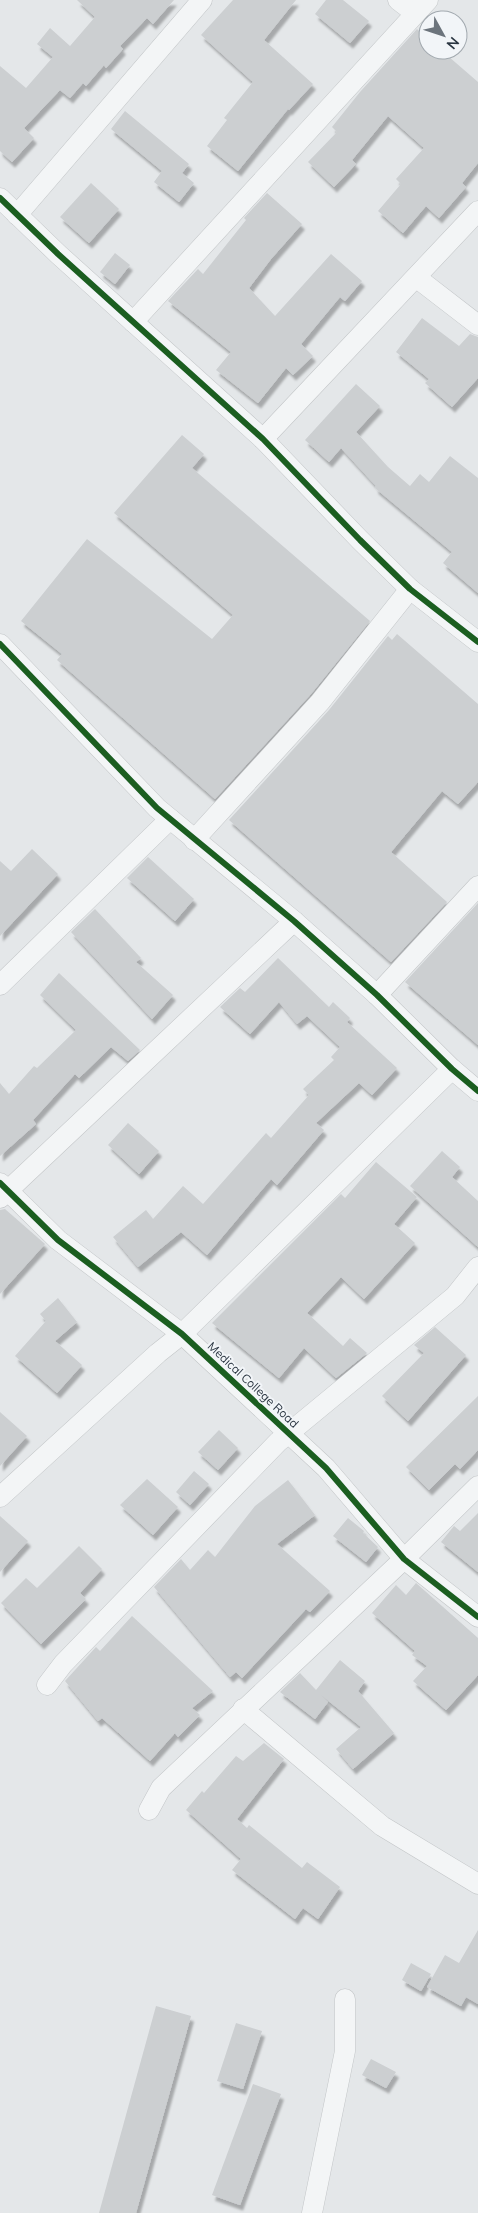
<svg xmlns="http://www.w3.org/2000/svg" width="478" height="2213" viewBox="0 0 478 2213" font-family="Mulish,sans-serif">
  <defs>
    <filter id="shadow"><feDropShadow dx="3" dy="5.5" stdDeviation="1" flood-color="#0004"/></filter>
  </defs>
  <rect width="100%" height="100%" fill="#e4e7e9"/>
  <g fill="#cccfd1" filter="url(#shadow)">
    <polygon points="77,0 174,0 153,24 147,18 120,46 123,49 106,68 104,65 86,86 83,83 70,98 60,90 24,128 34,138 12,162 0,151 0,66 26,88 53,57 37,44 50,28 70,46 95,17"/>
    <polygon points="233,0 296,0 264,40 313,84 289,110 288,109 238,171 207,146 227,120 224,118 253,82 201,35"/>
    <polygon points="326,0 343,0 369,21 350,43 315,14"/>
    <polygon points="417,29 428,39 428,50 441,50 478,82 478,163 462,183 466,187 439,218 426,206 403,233 378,211 401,184 396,179 424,148 388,116 352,160 356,164 334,187 308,162 337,132 332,127 360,92"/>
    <polygon points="125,111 189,164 182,173 194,183 179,202 154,182 162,171 111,129"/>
    <polygon points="91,183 119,209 89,243 60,217"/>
    <polygon points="267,193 302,224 271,259 249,288 275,316 331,254 362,281 345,301 340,297 301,344 313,356 293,375 286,368 258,403 216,370 231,352 168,301 198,269 203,274 246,220 244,218"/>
    <polygon points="115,253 130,265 115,284 100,272"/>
    <polygon points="422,318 459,346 470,334 478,337 478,378 452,407 425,383 429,379 396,352"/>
    <polygon points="356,384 380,406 356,432 388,467 410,486 420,474 429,482 450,456 478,478 478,593 443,563 452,552 375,488 376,486 341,448 329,462 305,440"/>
    <polygon points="182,435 204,454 192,468 370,621 311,694 215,799 57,660 62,654 21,621 87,539 212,639 233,615 114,513"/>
    <polygon points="397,634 478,704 478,782 458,804 442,791 391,852 447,902 391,962 229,820 329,710 388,636 392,640"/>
    <polygon points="32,849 58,874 0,936 0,861 11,871"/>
    <polygon points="148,857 194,899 175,921 127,878"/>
    <polygon points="478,903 478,1045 405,982"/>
    <polygon points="95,909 141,958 136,962 173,995 152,1019 71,932"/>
    <polygon points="278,958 329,1007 333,1002 350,1018 347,1022 397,1068 372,1095 359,1083 316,1123 324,1130 277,1185 271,1179 207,1255 181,1232 138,1267 113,1237 146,1210 153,1219 183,1186 203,1204 266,1133 271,1138 309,1095 303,1089 334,1060 331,1057 340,1047 307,1016 297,1024 279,1002 250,1034 220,1007 240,988 245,992"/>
    <polygon points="59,973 140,1050 128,1061 111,1047 79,1078 75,1074 33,1120 36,1124 0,1156 0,1083 9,1094 34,1066 37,1068 76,1030 40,995"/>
    <polygon points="128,1123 159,1151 139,1174 108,1145"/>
    <polygon points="442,1151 460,1167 452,1177 478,1201 478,1247 410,1186"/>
    <polygon points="376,1162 417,1197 394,1224 415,1243 364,1299 341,1277 307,1313 343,1346 350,1338 367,1353 336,1378 304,1348 279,1378 212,1323 341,1194 345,1198"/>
    <polygon points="5,1209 45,1244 0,1294 0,1210"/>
    <polygon points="58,1298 77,1322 55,1341 82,1365 57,1393 15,1356 46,1321 40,1314"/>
    <polygon points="435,1327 466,1355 408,1421 382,1396 424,1353 414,1345"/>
    <polygon points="478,1396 478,1450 460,1469 455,1464 429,1490 406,1467"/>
    <polygon points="0,1412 27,1436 0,1466"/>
    <polygon points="219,1430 238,1448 218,1470 198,1452"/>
    <polygon points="194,1471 209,1484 190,1505 176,1492"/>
    <polygon points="147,1479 178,1507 153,1535 120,1505"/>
    <polygon points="288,1480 315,1515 277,1544 330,1591 310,1612 306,1609 242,1678 236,1672 230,1677 154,1587 181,1559 190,1570 208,1550 215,1557 255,1506"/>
    <polygon points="478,1513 478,1572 441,1542 454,1526 460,1531"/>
    <polygon points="0,1516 28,1541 0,1572"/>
    <polygon points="348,1518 364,1531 363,1533 378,1547 366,1562 333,1536"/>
    <polygon points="79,1546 102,1569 80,1593 86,1599 41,1644 1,1603 26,1578 37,1588"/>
    <polygon points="416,1583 478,1638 478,1675 446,1710 413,1681 427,1666 412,1655 415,1651 372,1613 396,1585 406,1595"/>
    <polygon points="132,1616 213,1691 192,1708 200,1715 178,1737 175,1733 150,1761 102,1718 98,1721 65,1681 96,1647 100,1651"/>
    <polygon points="340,1660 365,1681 358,1691 394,1733 353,1769 336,1749 361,1727 321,1695 328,1702 315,1719 280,1692 300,1673 316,1690"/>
    <polygon points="264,1743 284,1759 237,1819 247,1828 249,1825 302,1868 307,1862 340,1887 318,1919 303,1908 295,1919 232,1870 241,1859 186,1810 202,1791 204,1793 236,1756 243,1761"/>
    <polygon points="478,1930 478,2004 466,1997 461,2006 427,1987 445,1955 459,1963"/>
    <polygon points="411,1963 431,1974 421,1991 402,1980"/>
    <polygon points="156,2006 191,2016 136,2213 99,2213"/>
    <polygon points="236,2023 262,2031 243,2089 217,2081"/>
    <polygon points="371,2059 396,2072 386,2088 362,2075"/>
    <polygon points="253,2084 281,2094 240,2205 212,2195"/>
  </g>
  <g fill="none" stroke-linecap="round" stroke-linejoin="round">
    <defs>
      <g id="street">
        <polyline points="398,0 415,13"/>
        <polyline points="0,198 58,254 263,439 360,540 410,589 478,642"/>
        <polyline points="17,215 202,0"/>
        <polyline points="417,278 478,325"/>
        <polyline points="133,322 428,0"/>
        <polyline points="263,439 478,211"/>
        <polyline points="0,644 157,808 294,921 377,995 452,1069 478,1091"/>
        <polyline points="194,840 320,702 410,589"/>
        <polyline points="0,985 170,819"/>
        <polyline points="377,995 478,886"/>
        <polyline points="0,1183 58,1240 182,1334 326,1468 404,1559 478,1617"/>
        <polyline points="0,1198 294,921"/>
        <polyline points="0,1497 158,1353 182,1334 452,1069"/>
        <polyline points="47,1685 63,1664 278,1442 455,1296 478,1267"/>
        <polyline points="243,1709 382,1826 478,1884"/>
        <polyline points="149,1810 161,1788 404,1559 478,1486"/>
        <polyline points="312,2213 345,2051 345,1999"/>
      </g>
    </defs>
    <use href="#street" stroke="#c2c5c7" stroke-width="21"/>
    <use href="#street" stroke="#f3f5f6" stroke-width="20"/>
    <defs>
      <g id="cycleway">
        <polyline points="0,198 58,254 263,439 360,540 410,589 478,642"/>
        <polyline points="0,644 157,808 294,921 377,995 452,1069 478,1091"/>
        <polyline points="0,1183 58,1240 182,1334 326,1468 404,1559 478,1617"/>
      </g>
    </defs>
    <use href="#cycleway" stroke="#f2f5f8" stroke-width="9"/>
    <use href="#cycleway" stroke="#1b5e20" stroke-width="6"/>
  </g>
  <g text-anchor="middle" stroke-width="4" stroke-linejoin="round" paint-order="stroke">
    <g font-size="12" fill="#2b3642" stroke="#f2f5f8">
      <text transform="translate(253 1385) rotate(43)" y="4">Medical College Road</text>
    </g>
  </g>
  <g transform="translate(443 35) rotate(130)"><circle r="24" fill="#f2f5f8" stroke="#a2a9af"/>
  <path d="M0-4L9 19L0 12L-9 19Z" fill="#6c747c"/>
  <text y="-8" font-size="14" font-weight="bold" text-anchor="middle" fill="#2b3642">N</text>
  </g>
</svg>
